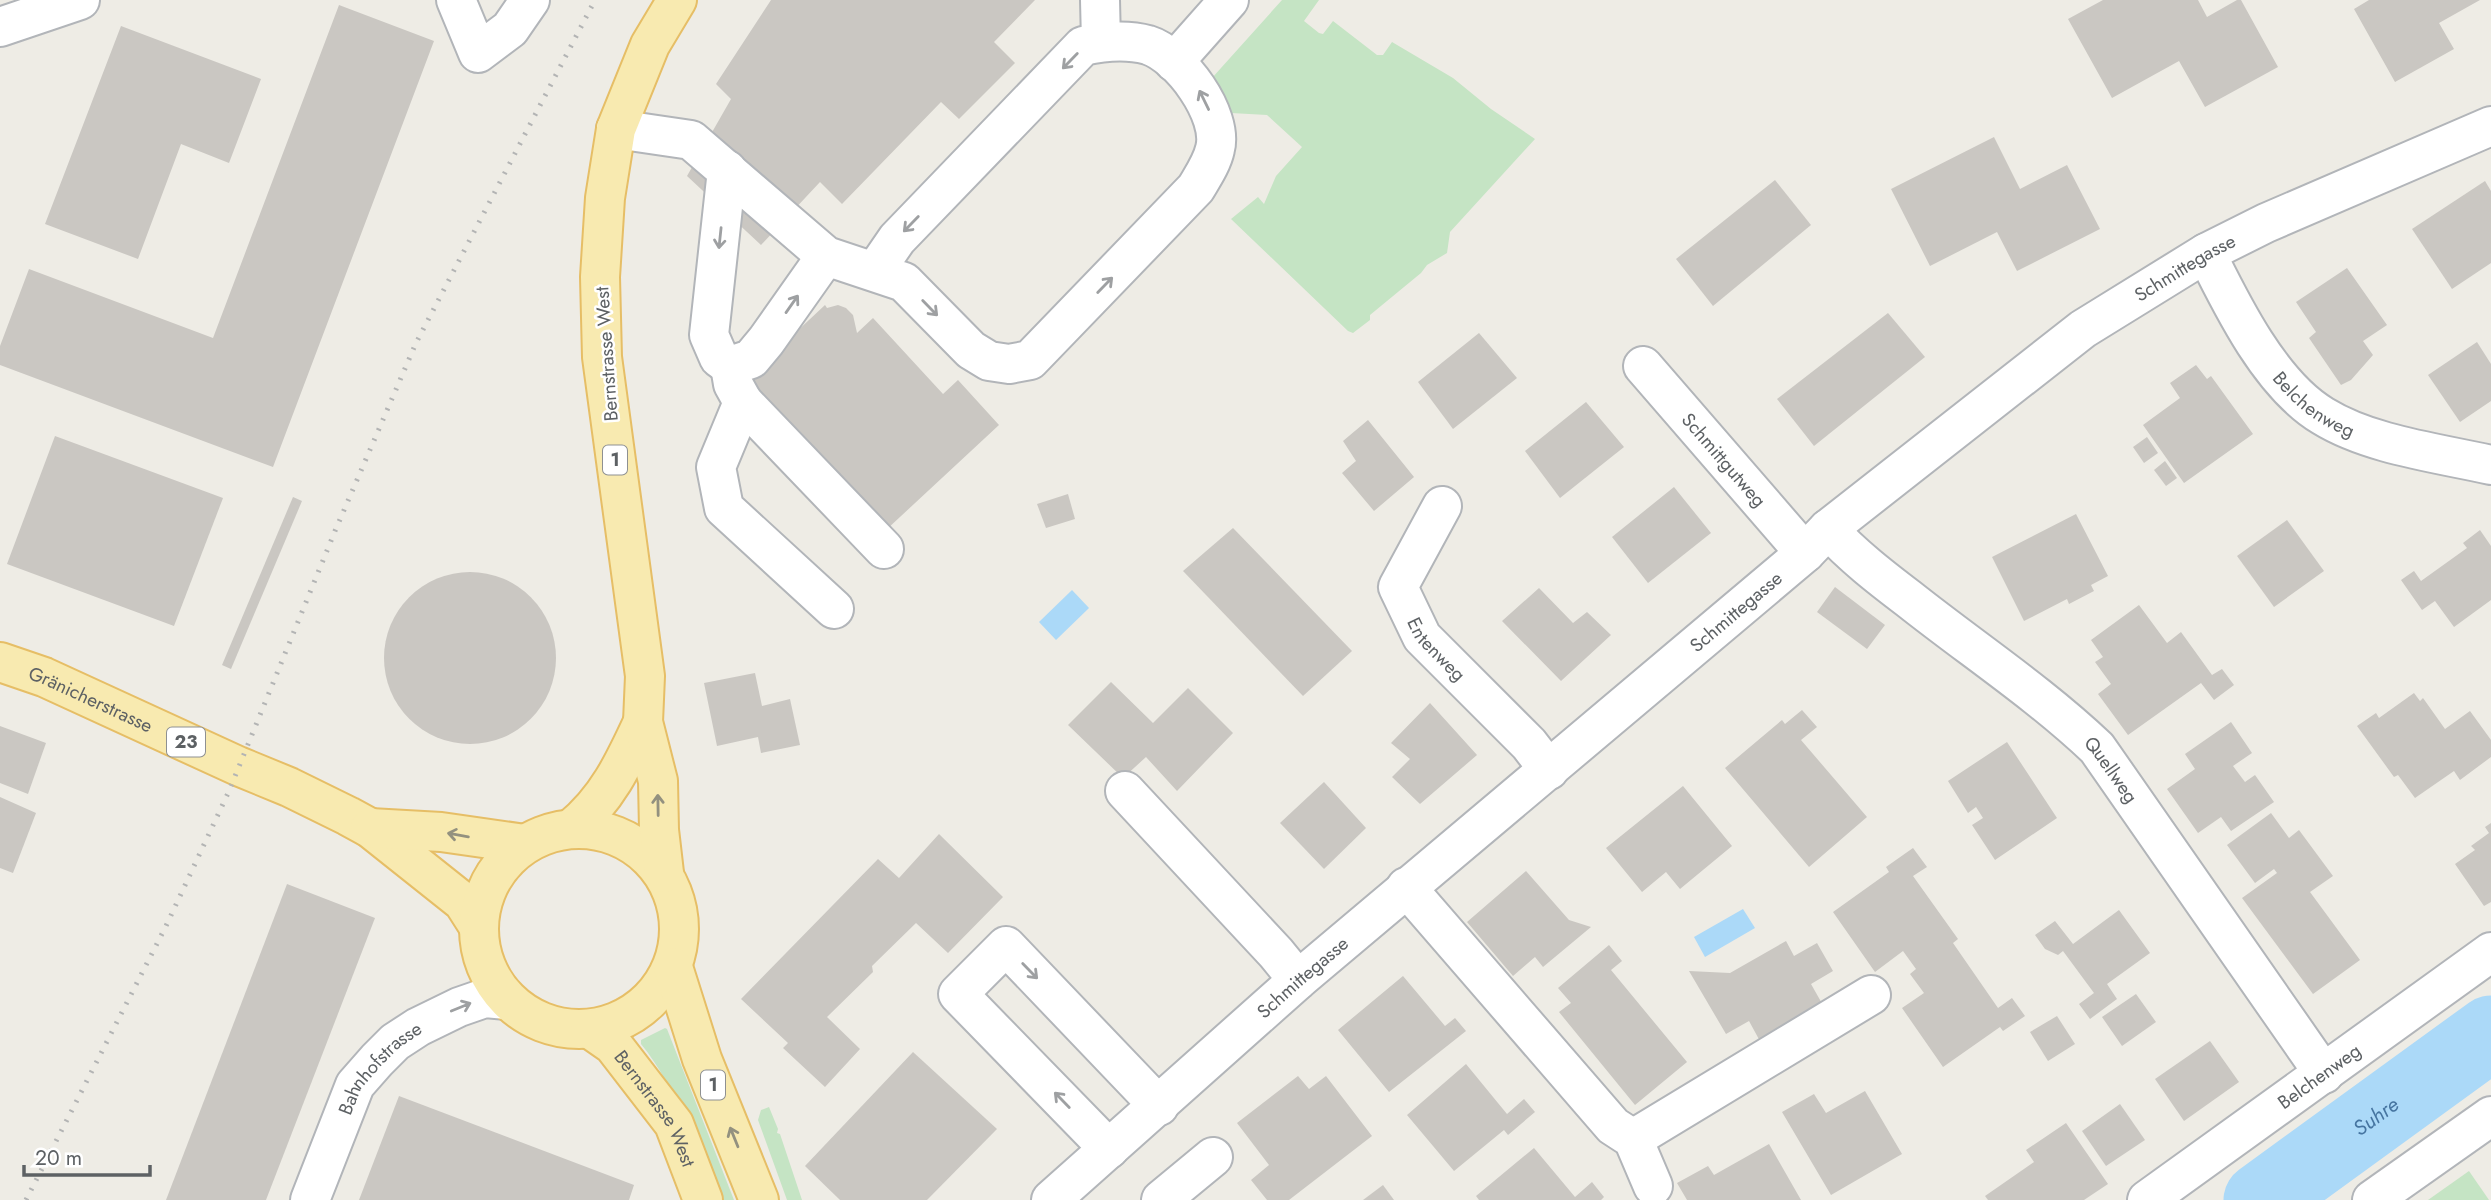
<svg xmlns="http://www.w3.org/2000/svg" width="2491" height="1200" viewBox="0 0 2491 1200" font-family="Jost,sans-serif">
  <rect width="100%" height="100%" fill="#eeece5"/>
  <g fill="#c5e4c4">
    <polygon points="1282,0 1319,0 1304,21 1319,33 1323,34 1333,21 1377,55 1383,55 1392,42 1453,78 1491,109 1535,139 1450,232 1447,253 1427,265 1421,273 1370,315 1370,320 1353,333 1348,331 1231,219 1258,197 1264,204 1276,176 1302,147 1267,115 1231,113 1221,90 1212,78"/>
    <path d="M665,1028L667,1029L734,1200H715C694,1146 678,1089 641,1044V1040Z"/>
    <polygon points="769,1107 778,1129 777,1133 780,1134 802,1200 787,1200 758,1120 761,1110"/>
    <polygon points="2469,1171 2489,1200 2428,1200"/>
  </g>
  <g fill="#abd9f8">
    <polygon points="1072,590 1089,608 1056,640 1039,622"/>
    <polygon points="1743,909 1755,928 1705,957 1694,937"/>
  </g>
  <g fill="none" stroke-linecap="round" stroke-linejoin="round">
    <path stroke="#abd9f8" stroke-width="75" id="s1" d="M2261,1200L2491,1033"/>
  </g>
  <g fill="#cac7c2">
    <polygon points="771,0 1035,0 994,42 1015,63 959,119 941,102 842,204 820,182 761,245 687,176 731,99 716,84"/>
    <polygon points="2103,0 2198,0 2207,17 2237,0 2241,0 2278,67 2205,107 2179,61 2112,98 2068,19"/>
    <polygon points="2369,0 2480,0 2439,23 2454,49 2395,82 2354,9"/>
    <polygon points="339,5 434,41 273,467 0,365 0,346 29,269 213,338"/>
    <polygon points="121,26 261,79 229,163 181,144 138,259 45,224"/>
    <polygon points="1994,137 2020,189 2067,165 2100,229 2017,271 1997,232 1930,266 1891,189"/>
    <polygon points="1775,180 1811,225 1713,306 1676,259"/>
    <polygon points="2485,181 2491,191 2491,263 2452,289 2412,229"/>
    <polygon points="2347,268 2387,325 2363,341 2373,355 2351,380 2341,385 2309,338 2316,332 2296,302"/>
    <polygon points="825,305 827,308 838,305 846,308 853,315 857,333 873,318 943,394 958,380 999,425 886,530 745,380"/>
    <polygon points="1888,313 1925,357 1814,446 1777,399"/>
    <polygon points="1479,333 1517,378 1453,429 1418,382"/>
    <polygon points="2477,342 2491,364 2491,401 2460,422 2428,375"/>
    <polygon points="2196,365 2207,379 2211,376 2253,434 2184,483 2143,425 2180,398 2170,383"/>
    <polygon points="1586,402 1624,447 1560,498 1525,451"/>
    <polygon points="1368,420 1414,477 1374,511 1342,473 1356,461 1343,441"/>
    <polygon points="55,436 223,498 174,626 7,564"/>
    <polygon points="2147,437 2158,453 2144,463 2133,447"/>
    <polygon points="2165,461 2177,478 2166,486 2154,470"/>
    <polygon points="1674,487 1711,533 1648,583 1612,537"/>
    <polygon points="1068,494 1075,519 1046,528 1037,504"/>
    <polygon points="293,497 302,501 231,669 222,665"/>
    <polygon points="2076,514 2108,576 2091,585 2094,591 2069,604 2067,599 2024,621 1992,557"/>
    <polygon points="2287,520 2324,571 2274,607 2237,556"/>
    <polygon points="1233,528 1352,651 1303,696 1183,571"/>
    <polygon points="2480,530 2491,546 2491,600 2454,627 2435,601 2422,610 2401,580 2414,571 2421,581 2467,548 2463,543"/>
    <circle cx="470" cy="658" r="86"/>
    <polygon points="1835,587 1885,625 1867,649 1817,612"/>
    <polygon points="1539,588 1573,623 1587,612 1611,635 1561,681 1502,621"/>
    <polygon points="2139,605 2167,643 2181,632 2212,675 2222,669 2234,685 2214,700 2201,683 2128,735 2098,694 2111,684 2095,662 2103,657 2091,640"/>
    <polygon points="755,673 762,706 790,699 800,745 761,753 758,737 717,746 704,683"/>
    <polygon points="1111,682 1153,723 1188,688 1233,733 1177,791 1146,757 1123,778 1068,725"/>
    <polygon points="2414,693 2420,701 2423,698 2445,729 2470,711 2491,740 2491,757 2460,780 2454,771 2415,798 2398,775 2394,777 2357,726 2376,713 2379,718"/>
    <polygon points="1430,703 1477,755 1420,804 1392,777 1410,759 1391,743"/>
    <polygon points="1802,710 1817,727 1801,740 1867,817 1809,867 1725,768 1782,720 1785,724"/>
    <polygon points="2231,722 2252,753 2233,766 2245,782 2255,775 2274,802 2231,831 2221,817 2198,833 2167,789 2195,769 2185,754"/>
    <polygon points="0,726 46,743 28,794 0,783"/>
    <polygon points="2007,742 2057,818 1995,860 1972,825 1983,818 1976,807 1968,813 1948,781"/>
    <polygon points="1324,782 1366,828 1324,869 1280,823"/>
    <polygon points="1683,786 1732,846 1680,889 1666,872 1642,892 1606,848"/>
    <polygon points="0,797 36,813 13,873 0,868"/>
    <polygon points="2271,813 2289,838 2299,830 2333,876 2310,892 2360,960 2313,994 2242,898 2277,873 2274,869 2255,883 2227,845"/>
    <polygon points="2491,823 2491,902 2484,906 2455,864 2475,850 2471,846 2489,833 2485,827"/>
    <polygon points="939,834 1003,897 948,953 916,923 872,966 873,972 827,1017 860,1049 825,1087 783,1048 788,1043 741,999 878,859 899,878"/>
    <polygon points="1913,848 1927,867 1913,876 1958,939 1953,943 1998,1008 2012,998 2025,1016 2003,1031 2000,1027 1943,1067 1902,1008 1924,993 1910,974 1916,969 1903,951 1875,972 1833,912 1889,872 1886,867"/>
    <polygon points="1526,871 1569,920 1591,927 1543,967 1535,957 1513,976 1467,922"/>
    <polygon points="287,884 375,918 266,1200 166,1200"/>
    <polygon points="2119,910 2150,953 2107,984 2117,999 2090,1019 2079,1004 2094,993 2063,951 2058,955 2045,949 2035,935 2055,921 2073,944"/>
    <polygon points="1786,941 1794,956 1817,943 1833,971 1811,984 1824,1007 1761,1043 1749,1021 1726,1034 1689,971 1730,973"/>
    <polygon points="1609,945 1622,961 1611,970 1687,1062 1635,1105 1559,1012 1571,1003 1558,988"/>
    <polygon points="1403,976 1445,1026 1455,1018 1466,1031 1389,1092 1338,1030"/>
    <polygon points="2136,994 2156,1022 2122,1046 2102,1017"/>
    <polygon points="2057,1016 2075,1044 2048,1061 2030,1032"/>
    <polygon points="2210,1041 2239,1082 2184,1121 2155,1079"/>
    <polygon points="913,1052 997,1129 927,1200 840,1200 805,1166"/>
    <polygon points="1466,1064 1507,1114 1524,1099 1535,1112 1508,1135 1504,1130 1454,1171 1407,1115"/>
    <polygon points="1298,1076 1309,1089 1326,1076 1372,1136 1289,1200 1267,1200 1251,1180 1269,1165 1237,1123"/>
    <polygon points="1865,1091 1902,1154 1831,1195 1782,1112 1814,1094 1826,1113"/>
    <polygon points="399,1096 634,1185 629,1200 359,1200"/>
    <polygon points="2120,1104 2145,1140 2106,1166 2082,1131"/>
    <polygon points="2066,1123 2108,1184 2084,1200 1988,1200 1985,1196 2034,1162 2026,1150"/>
    <polygon points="1769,1144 1801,1200 1687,1200 1677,1183 1708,1166 1714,1175"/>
    <polygon points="1534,1148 1575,1197 1592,1182 1604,1197 1601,1200 1479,1200 1476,1196"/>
    <polygon points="1383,1185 1394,1200 1363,1200"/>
  </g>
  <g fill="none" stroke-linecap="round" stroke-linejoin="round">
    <defs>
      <g id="minor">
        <polyline points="456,0 478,53 510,29 530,0"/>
        <polyline points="1100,0 1101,42"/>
        <polyline points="0,27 80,0"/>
        <polyline points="1174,62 1229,0"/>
        <path d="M616,129L691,140L826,256L904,282L971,350L989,361L1009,364L1030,360L1196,188C1203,176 1212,163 1215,149C1224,115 1180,55 1148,45C1126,39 1105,41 1083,46L897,239L875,271"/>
        <polyline points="727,170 709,335 719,358 730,366 751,359 766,341 826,256"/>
        <path id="s2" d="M2206,253C2232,306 2271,385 2323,416C2370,445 2438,453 2491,465"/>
        <polyline points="730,366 733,384 743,402 716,467 724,508 834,609"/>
        <path id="s3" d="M1643,366L1805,553"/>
        <polyline points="743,402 884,549"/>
        <path id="s4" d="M1442,506L1398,587L1422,637L1529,744L1549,770"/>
        <path id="s5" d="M1828,529C1853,556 1880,577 1909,599C1972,649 2039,693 2097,748L2324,1074"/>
        <polyline points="1125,791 1276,953 1298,980"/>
        <polyline points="1406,887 1613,1126 1633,1139 1653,1186"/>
        <polyline points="1633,1139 1871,995"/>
        <polyline points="1109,1149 958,994 1006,946 1159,1106"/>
        <path id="s6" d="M310,1200L355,1085L377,1060L395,1042L418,1027L459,1007L485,998L507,1000"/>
        <path id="s7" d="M1051,1200L1298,980L1805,553L1828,529L2083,329L2206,253L2266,223L2491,126"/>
        <polyline points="1161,1200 1213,1157"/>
        <path id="s8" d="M2147,1200L2491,952"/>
        <polyline points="2372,1200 2491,1116"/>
      </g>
      <g id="major">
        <path id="s9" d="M0,662L44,677L238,766L289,787L348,816L370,828L463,902L479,927"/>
        <polyline points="370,828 441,832 525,844"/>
        <circle cx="579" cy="929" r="100"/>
        <path d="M571,829C607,800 624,763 643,722"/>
        <polyline points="664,873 659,830 658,781 643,722 645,676 602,357 600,277 605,198 616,129 650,45 677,0"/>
        <polyline points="673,967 702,1059 759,1200"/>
        <path id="s10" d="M590,1029L613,1045L674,1124L703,1200"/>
      </g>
    </defs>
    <use href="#minor" stroke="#b2b5b9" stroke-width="42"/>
    <use href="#major" stroke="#e6be66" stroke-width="42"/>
    <use href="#minor" stroke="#fff" stroke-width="38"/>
    <use href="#major" stroke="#f8eab0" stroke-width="38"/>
    <polyline stroke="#b3b4b4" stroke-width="5" stroke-dasharray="2 9" stroke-linecap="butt" points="26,1200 166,926 229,791 335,531 416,343 595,0"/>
  </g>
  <defs><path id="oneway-shaft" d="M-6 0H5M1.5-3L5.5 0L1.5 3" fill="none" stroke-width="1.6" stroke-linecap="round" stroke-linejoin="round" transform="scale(1.75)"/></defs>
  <g stroke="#9ea0a2">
    <use href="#oneway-shaft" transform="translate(1070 61) rotate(134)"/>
    <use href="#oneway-shaft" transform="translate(1204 100) rotate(-116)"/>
    <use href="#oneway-shaft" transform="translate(911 224) rotate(134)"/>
    <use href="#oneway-shaft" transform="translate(720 238) rotate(96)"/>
    <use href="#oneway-shaft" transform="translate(1105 285) rotate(-46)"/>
    <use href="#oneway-shaft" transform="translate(792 304) rotate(-55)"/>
    <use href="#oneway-shaft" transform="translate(930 308) rotate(46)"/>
    <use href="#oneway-shaft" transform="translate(1030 971) rotate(46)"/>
    <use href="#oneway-shaft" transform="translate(461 1007) rotate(-22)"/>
    <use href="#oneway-shaft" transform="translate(1062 1100) rotate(-134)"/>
  </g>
  <g stroke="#93917f">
    <use href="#oneway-shaft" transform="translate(658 805) rotate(-91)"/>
    <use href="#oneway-shaft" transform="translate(458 835) rotate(-170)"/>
    <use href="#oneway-shaft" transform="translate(734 1137) rotate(-112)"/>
  </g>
  <g text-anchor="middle" stroke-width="5" stroke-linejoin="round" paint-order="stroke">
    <g fill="#fff" stroke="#8e9092" stroke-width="2">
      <rect x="603" y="445.5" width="24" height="29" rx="5"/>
      <rect x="167" y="727.5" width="38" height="29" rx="5"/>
      <rect x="701" y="1070.5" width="24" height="29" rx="5"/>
    </g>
    <g font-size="18" font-weight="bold" fill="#5d6164">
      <text x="615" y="466">1</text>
      <text x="186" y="748">23</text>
      <text x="713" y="1091">1</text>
    </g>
    <g font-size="19" fill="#5d6164" stroke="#fff">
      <text dy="7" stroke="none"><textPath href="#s7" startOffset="1470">Schmittegasse</textPath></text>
      <text transform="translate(606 354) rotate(-94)" y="7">Bernstrasse West</text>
      <text dy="7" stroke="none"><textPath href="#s2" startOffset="189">Belchenweg</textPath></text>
      <text dy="7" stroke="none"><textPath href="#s3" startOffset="124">Schmittgutweg</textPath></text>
      <text dy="7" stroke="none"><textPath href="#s7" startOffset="903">Schmittegasse</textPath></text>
      <text dy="7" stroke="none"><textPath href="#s4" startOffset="166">Entenweg</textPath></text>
      <text dy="7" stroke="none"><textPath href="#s9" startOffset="98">Gränicherstrasse</textPath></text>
      <text dy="7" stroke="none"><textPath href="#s5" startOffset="373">Quellweg</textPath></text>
      <text dy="7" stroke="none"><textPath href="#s7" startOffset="336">Schmittegasse</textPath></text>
      <text dy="7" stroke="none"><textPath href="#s6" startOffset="152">Bahnhofstrasse</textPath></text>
      <text dy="7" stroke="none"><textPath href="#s8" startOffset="212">Belchenweg</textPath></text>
      <text dy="7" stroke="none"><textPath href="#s10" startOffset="105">Bernstrasse West</textPath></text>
    </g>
    <g font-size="21" font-style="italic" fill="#4675a1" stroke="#fff">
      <text dy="7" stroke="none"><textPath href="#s1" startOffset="142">Suhre</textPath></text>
    </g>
  </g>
  <path d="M24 1165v10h126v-10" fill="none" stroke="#5d6164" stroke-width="3.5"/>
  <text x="35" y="1165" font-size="21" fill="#5d6164" stroke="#ffffff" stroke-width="5" paint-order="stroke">20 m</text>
</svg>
